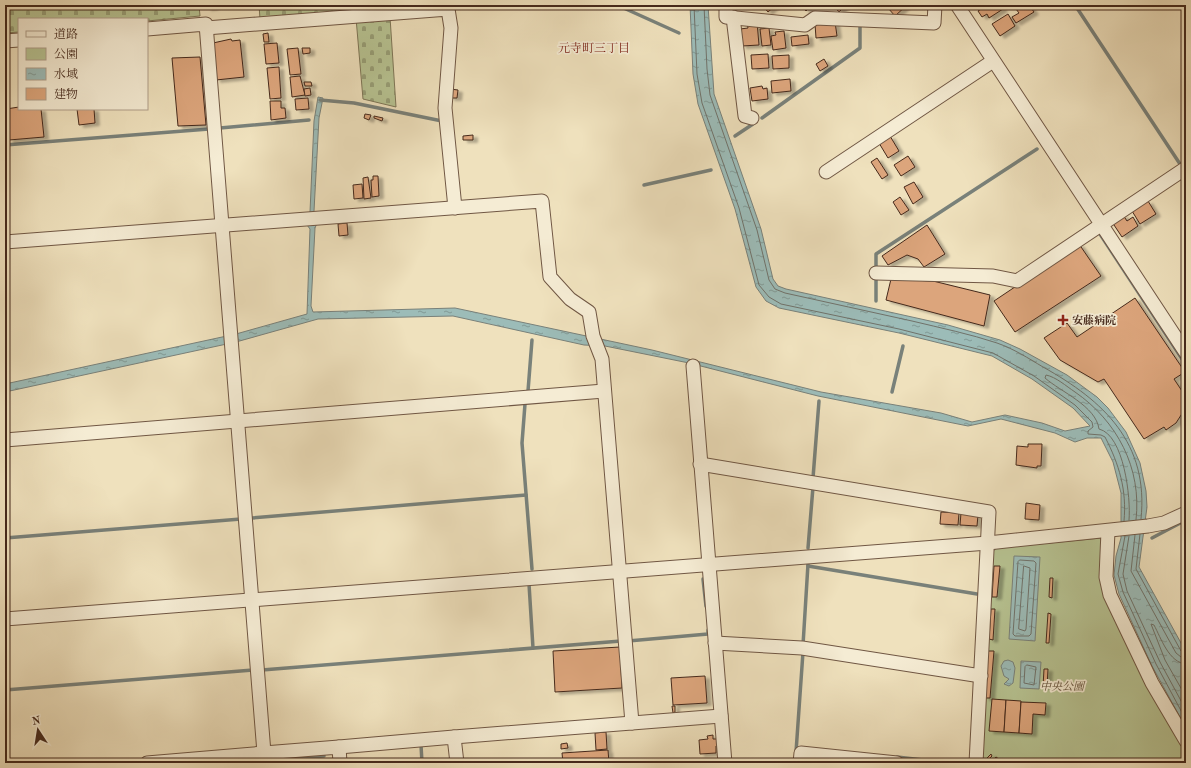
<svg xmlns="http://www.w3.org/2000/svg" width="1191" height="768" viewBox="0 0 1191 768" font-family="'Old Standard TT','Noto Serif JP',serif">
  <defs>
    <pattern id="cemetery-stones" width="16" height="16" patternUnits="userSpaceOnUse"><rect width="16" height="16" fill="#b7c392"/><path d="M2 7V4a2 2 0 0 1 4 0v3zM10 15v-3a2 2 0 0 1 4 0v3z" fill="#979e76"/></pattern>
    <pattern id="water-ripples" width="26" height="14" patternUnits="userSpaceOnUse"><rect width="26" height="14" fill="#9cbcb8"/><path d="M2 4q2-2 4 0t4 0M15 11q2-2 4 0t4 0" fill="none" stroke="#819995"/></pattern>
    <filter id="shadow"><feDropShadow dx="4.5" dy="2.5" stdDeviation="1" flood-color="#0004"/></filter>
  </defs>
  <rect width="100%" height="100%" fill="#efe1bd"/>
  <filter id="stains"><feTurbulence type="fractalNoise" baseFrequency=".005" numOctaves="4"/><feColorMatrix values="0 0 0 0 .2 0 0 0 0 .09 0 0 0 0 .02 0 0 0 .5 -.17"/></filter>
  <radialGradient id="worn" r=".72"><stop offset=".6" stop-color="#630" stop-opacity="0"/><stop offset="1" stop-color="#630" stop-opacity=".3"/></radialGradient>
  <polygon fill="#b7c392" stroke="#7e7657" points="1101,538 1103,579 1148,685 1186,749 1186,763 981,763 993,551 997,548"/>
  <g fill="url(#cemetery-stones)" stroke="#7e7657">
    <polygon points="5,5 199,5 200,16 147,21 147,19 19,19 19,32 5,33"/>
    <polygon points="259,5 443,5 260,19"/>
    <polygon points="390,17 396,107 363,99 356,18"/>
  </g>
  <g fill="url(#water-ripples)" stroke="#79817a">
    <polygon points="690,5 708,5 714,94 761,229 773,279 778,286 786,289 948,325 1000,340 1020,349 1067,375 1097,397 1108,408 1126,432 1140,463 1146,491 1147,507 1139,567 1186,652 1186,728 1152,666 1119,594 1114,575 1116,556 1121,538 1121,493 1113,462 1101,438 1087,438 1075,442 1055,433 1001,419 968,426 818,396 689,363 605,346 584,345 453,316 318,319 236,342 5,392 5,384 236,334 307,314 310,229 307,225 310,212 314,121 318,97 323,98 319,118 314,211 317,223 315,228 311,306 313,312 455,308 652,350 821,392 941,413 972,422 1005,415 1042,423 1065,431 1090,426 1073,408 1032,379 992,356 899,333 779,308 766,301 756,287 735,209 698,104 693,74"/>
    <polygon points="1014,556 1040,557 1035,641 1009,639"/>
    <polygon points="1008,660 1013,662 1015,668 1013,683 1009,686 1004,684 1009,679 1004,676 1001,666 1004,661"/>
    <polygon points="1021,661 1041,662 1039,689 1020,688"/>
  </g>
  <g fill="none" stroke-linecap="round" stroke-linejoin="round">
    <g stroke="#70726a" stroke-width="1">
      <path d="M694,5L697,74L702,103L739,208L759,285L769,297L781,304L899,329L993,353L1034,376L1075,405L1092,422L1093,427L1088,431V434L1101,435L1105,437C1119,464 1127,490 1124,521"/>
      <path d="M704,5L707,69L710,95L757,230L769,280L775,289L785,293C827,302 870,312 912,321C941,328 970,334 997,343C1014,349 1028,358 1043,367C1104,401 1149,443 1141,519"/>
      <path d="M1129,520C1131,498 1124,435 1099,429C1096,406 1061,392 1045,378L1046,375C1056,377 1066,386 1075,392C1117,421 1142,468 1136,520"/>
      <polyline points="1140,534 1136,569 1181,651 1186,653"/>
      <polyline points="1135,535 1131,571 1176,653 1181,657 1186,658"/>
      <polyline points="1125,536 1118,574 1123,592 1156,664 1186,720"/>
      <polyline points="1129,536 1123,574 1127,591 1160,662 1186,710"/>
      <polygon points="1020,560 1034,561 1036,563 1031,634 1029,636 1015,636 1013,634 1018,562"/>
      <polygon points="1024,566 1030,568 1026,629 1025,631 1019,629"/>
      <path d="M1186,664C1169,663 1161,638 1154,625L1151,624L1165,660L1186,697"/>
      <polygon points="1027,665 1036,667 1034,685 1024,683 1025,667"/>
    </g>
    <g stroke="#79817a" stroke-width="3.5">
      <polyline points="617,5 679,33"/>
      <polyline points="1075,5 1180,164"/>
      <polyline points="320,100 354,103 442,121"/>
      <polyline points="762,118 860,48 860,24 862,24"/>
      <polyline points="220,128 309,120"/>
      <polyline points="735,136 753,124"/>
      <polyline points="5,145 209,129"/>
      <polyline points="644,185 711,170"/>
      <polyline points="1098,231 1186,365"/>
      <polyline points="876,270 876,254 1037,149"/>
      <polyline points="876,277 876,301"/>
      <polyline points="528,391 532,340"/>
      <polyline points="892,392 903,346"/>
      <polyline points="525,404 522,443 532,569"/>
      <polyline points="813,478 819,401"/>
      <polyline points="252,518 526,495"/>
      <polyline points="5,538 241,519"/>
      <polyline points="1152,538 1186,520"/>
      <polyline points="808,548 813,487"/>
      <polyline points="808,566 977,594"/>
      <polyline points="703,579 706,606"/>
      <polyline points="529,584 533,648"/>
      <polyline points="628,641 708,634 708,630"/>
      <polyline points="803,645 808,564"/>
      <polyline points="262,670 621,641"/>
      <polyline points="5,690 253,670"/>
      <polyline points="419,745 421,745 422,763"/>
      <polyline points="796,752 803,652"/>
      <polyline points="897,757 949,763"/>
      <polyline points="255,758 258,758 259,761 324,756"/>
    </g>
  </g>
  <g fill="#dca57b" stroke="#45291c" filter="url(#shadow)">
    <polygon points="207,5 213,5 214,7 207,8"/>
    <polygon points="762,5 776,5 768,12"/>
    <polygon points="801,5 812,5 806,11"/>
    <polygon points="833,5 846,5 839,12"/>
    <polygon points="891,5 907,5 895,16 888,8"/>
    <polygon points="988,5 1000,5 1003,9 989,18 987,14 982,17 978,11"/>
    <polygon points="1022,5 1029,5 1034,12 1016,23 1012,17 1019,13 1016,9"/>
    <polygon points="1008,14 1015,26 1000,36 992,24"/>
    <polygon points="757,22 759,45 742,46 740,29 748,28 747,23"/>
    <polygon points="835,22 837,36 816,38 815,24"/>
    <polygon points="769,28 771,45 762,46 760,29"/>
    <polygon points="784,31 786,48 773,50 771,36 776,35 775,32"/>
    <polygon points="268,33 269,42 264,42 263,34"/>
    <polygon points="808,35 809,44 792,46 791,37"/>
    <polygon points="231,39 232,41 240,40 244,77 216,80 213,43"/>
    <polygon points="277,43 279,63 266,64 264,44"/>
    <polygon points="298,48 301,74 290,75 287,49"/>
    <polygon points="302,48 310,48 310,53 303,54"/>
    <polygon points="768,54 769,68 752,69 751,55"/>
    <polygon points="789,55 789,68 773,69 772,56"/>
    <polygon points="200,57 206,125 178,126 172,58"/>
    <polygon points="824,59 828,66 820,71 816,64"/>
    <polygon points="279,67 281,98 270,99 267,68"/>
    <polygon points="300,76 305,95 292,97 290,77"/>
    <polygon points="790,79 791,91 772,93 771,81"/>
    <polygon points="304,82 311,82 312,86 305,86"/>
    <polygon points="762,86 763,89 767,88 768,99 752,101 750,88"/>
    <polygon points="310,88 311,95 305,96 304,89"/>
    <polygon points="450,89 458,90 457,98 450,98"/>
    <polygon points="308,98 309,109 296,110 295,99"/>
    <polygon points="270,101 281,101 281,108 285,108 286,118 271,120"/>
    <polygon points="19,107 19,109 41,109 44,137 9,140 6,109"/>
    <polygon points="77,109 94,109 95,123 79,125"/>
    <polygon points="365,114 371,115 369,120 364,118"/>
    <polygon points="374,116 383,118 382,121 374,118"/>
    <polygon points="473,135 473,140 463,140 463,136"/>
    <polygon points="890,136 899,151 888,158 879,143"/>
    <polygon points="908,156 915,167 901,176 894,165"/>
    <polygon points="877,158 888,175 882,179 871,162"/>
    <polygon points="373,176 378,176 379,196 372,197 371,180 373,180"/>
    <polygon points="368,177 371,198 364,199 363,178"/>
    <polygon points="914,182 923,197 913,204 904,187"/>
    <polygon points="362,184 363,198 354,199 353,185"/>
    <polygon points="900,197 909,210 901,215 893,202"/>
    <polygon points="1148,201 1156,214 1140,224 1132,211"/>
    <polygon points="1123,215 1127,221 1133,217 1138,226 1122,237 1112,222"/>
    <polygon points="347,223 348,235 339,236 338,224"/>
    <polygon points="927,225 945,254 924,267 918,259 907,255 888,265 882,256"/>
    <polygon points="1079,244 1101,276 1015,332 994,301"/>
    <polygon points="891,279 933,281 990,295 984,326 886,300"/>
    <polygon points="1135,298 1185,372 1174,379 1186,397 1186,416 1183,412 1176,423 1166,430 1164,427 1144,439 1104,379 1098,382 1060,360 1044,338 1067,323 1077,337"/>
    <polygon points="1028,444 1042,444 1041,466 1037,466 1037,468 1016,465 1017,446 1028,447"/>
    <polygon points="1026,503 1040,505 1039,520 1025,519"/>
    <polygon points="941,512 959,513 958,525 940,524"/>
    <polygon points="961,513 978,515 977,526 960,525"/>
    <polygon points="994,566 1000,566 997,597 992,597"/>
    <polygon points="1050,578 1053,578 1052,598 1049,597"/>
    <polygon points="991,609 995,609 993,640 989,639"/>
    <polygon points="1048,613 1051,614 1049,643 1046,643"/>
    <polygon points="620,647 622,688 555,692 553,651"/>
    <polygon points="988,651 994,651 990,698 985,698"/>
    <polygon points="1044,669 1048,669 1047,687 1043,687"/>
    <polygon points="705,676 707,703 673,705 671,678"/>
    <polygon points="992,699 1006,700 1004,732 989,731"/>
    <polygon points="1006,700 1021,701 1019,733 1004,732"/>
    <polygon points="1021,702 1046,703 1045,715 1033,714 1032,734 1019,733"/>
    <polygon points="672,706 675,706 675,712 673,713"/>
    <polygon points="606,732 607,749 596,750 595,733"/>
    <polygon points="713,735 713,739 717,739 718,746 716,746 716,753 700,754 699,740 708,739 707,736"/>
    <polygon points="567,743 568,748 561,749 561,744"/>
    <polygon points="608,750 609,763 563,763 562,753"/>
    <polygon points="991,754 992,756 987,761 986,759"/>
    <polygon points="996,757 1000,760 997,763 990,763"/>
    <rect x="1026" y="759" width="14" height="4"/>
  </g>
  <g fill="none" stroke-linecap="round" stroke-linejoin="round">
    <defs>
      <g id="minor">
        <polyline points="726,5 726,17 805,25 815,18 934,23 935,5"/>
        <polyline points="957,5 1186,353"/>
        <polyline points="733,17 745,116 752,118"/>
        <polyline points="206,28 448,9 451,28 445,108 455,208"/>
        <polyline points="147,29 206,24 264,753 339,747 340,763"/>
        <polyline points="5,41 19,40"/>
        <polyline points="826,172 993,61"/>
        <polyline points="5,242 542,201 550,277 570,299 589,312 593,336 602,359 632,723"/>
        <polyline points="876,273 993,276 1017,281 1186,168"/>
        <polyline points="693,366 725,763"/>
        <polyline points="5,440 604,391"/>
        <polyline points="700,464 989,512 976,763"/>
        <polyline points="1108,531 1106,577 1110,595 1152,683 1186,741"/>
        <polyline points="5,619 988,543 1148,526 1164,523 1186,513"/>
        <polyline points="715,643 802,648 981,676"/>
        <polyline points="454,737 721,716"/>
        <polyline points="339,747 454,737 457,763"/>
        <polyline points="147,763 264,753"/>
        <polyline points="800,763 801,753 897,763"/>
      </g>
    </defs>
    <use href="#minor" stroke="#705744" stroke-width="15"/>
    <use href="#minor" stroke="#f5ecd4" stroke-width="13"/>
  </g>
  <path fill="#8f2418" stroke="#f5ecd4" stroke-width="1.5" d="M1061 314h4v4h4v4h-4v4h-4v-4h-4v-4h4z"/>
  <g text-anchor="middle" stroke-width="3.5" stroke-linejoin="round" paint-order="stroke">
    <g font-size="11" font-weight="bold" fill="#45291c" stroke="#f5ecd4" text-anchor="start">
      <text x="1072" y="324">安藤病院</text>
    </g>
    <g font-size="11" font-style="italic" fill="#62503a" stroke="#f5ecd4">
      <text x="1062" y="690">中央公園</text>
    </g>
    <g font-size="12" fill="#7a1f14" stroke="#f5ecd4">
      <text x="594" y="52">元寺町三丁目</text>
    </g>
  </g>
  <rect width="1191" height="768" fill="none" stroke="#efe1bd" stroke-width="20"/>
  <rect x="6" y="6" width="1179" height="756" fill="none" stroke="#45291c" stroke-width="2"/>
  <rect x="10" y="10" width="1171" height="748" fill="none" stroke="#45291c"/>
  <rect x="18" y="18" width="130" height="92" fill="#f5ecd4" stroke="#af9e8a"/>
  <rect x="26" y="31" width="20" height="6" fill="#f5ecd4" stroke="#af9e8a"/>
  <text x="54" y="38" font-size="12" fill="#45291c">道路</text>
  <rect x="26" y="48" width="20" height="12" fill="#b7c392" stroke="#af9e8a"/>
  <text x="54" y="58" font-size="12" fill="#45291c">公園</text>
  <rect x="26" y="68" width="20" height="12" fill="url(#water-ripples)" stroke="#af9e8a"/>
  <text x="54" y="78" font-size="12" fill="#45291c">水域</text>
  <rect x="26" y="88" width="20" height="12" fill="#dca57b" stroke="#af9e8a"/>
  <text x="54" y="98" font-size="12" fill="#45291c">建物</text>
  <g transform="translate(38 730) rotate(348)" stroke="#f5ecd4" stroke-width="3" paint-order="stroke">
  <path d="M0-3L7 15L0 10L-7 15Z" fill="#45291c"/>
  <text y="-6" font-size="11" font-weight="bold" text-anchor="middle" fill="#45291c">N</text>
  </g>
  <rect width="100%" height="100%" filter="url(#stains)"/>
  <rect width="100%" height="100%" fill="url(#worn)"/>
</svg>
